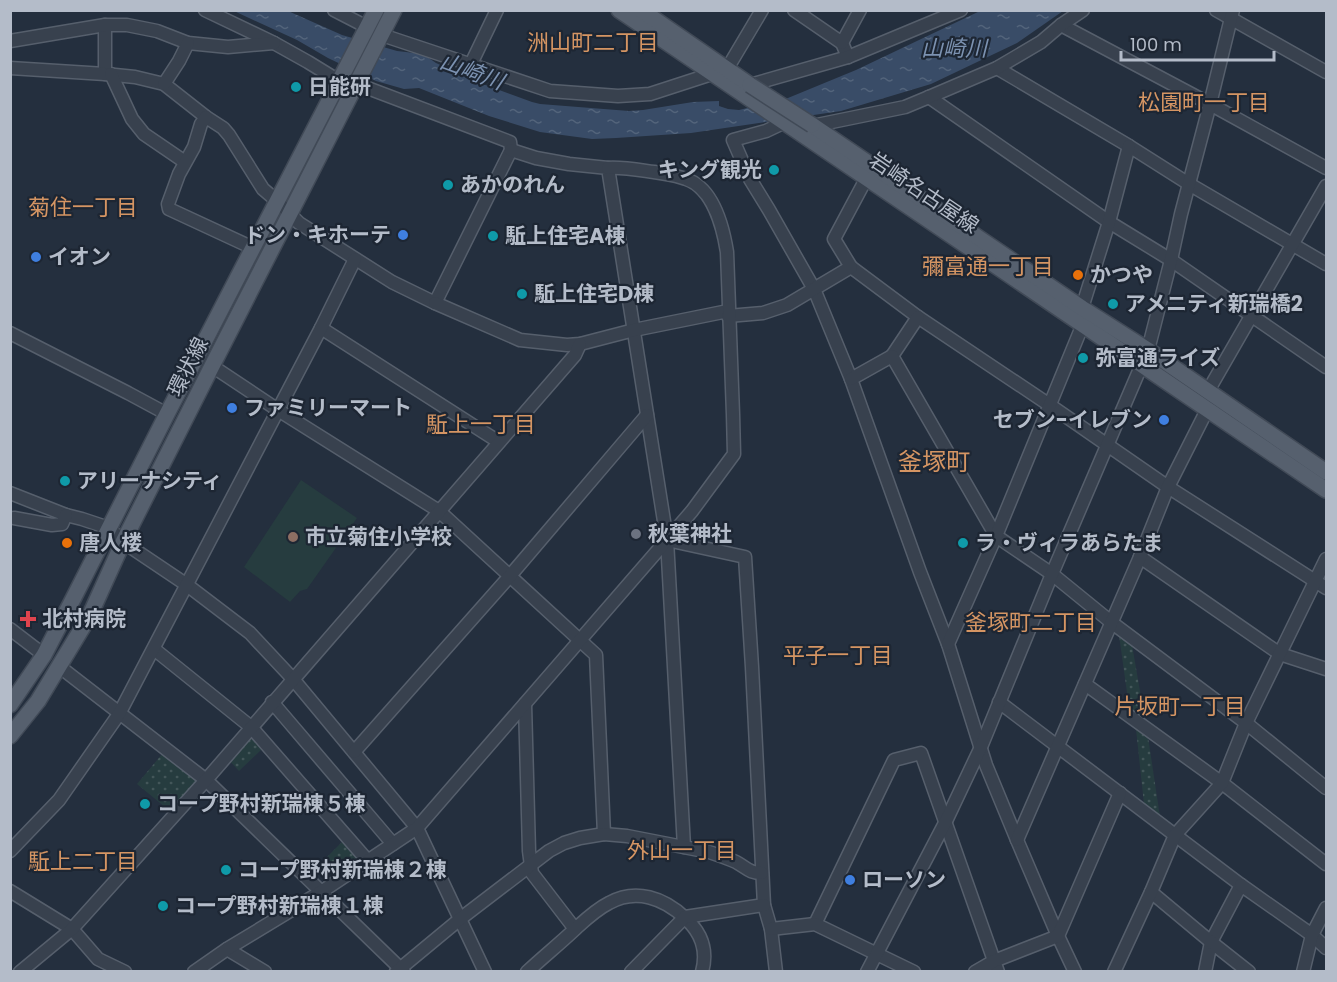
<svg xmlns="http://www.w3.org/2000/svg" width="1337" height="982" viewBox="0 0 1337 982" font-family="Poppins,'Noto Sans JP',sans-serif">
  <defs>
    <pattern id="green-dots" width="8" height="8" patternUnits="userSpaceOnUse" patternTransform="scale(1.5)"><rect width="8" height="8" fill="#263c3f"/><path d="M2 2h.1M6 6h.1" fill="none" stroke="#435659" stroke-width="1.8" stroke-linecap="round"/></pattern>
    <pattern id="water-ripples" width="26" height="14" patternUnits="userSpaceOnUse" patternTransform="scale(1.5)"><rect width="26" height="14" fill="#394c67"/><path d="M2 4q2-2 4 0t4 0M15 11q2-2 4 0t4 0" fill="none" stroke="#53647b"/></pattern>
  </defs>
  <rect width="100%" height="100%" fill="#242f3e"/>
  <g fill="url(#green-dots)">
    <polygon points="1119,635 1132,645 1146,726 1130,714"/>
    <polygon points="1136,729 1148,737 1160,817 1144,804"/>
    <polygon points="248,734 262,749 239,771 228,759"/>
    <polygon points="163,753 200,780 171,812 137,784"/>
    <polygon points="347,837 365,856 340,872 327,857"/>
  </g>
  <polygon fill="#263c3f" points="301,480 357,518 307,589 300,591 290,602 244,567"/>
  <polygon fill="url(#water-ripples)" points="234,11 288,11 342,35 397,51 423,54 436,63 480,83 532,102 540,104 629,111 643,110 693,102 719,101 719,106 728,109 739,110 788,98 856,70 980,11 1063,11 1017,43 931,84 841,111 691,133 616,138 592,139 540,132 489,116 419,88 404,89 376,81 328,58 297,40"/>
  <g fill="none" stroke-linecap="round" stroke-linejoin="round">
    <defs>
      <g id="minor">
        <polyline points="205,10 274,43 308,62 339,81"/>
        <polyline points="334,10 367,27"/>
        <polyline points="794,10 842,43 848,57"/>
        <polyline points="1216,10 1326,72"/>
        <polyline points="105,25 105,74"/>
        <polyline points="1061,25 1210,104 1326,168"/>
        <polyline points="382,35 550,91 618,96 650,94 727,69 762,10"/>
        <polyline points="10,41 105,25 127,25 157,31 188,43 228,47 274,43"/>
        <polyline points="842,43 860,10"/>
        <polyline points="470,66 497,10"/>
        <polyline points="10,68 105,74 135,77 164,84 206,117 223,128 229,135 263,189 277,201 299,223 392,282 435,303 511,150 510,142 357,84"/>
        <polyline points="997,68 1129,146 1189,184 1326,264"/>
        <polyline points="111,74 132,119 144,134 185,162"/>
        <polyline points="164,84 179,61 188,43"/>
        <polyline points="750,85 848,57 961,10"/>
        <polyline points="929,97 1109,222 1171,260 1326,367"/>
        <polyline points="206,117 201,124 194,147 179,174 168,204 169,209 253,248"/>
        <polyline points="783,123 766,131 733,140 750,179 769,210 814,289 851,379 920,572 948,644 986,765 1017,840 1058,936 1075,972"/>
        <polyline points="812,126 905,107 929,97 997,68 1041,42 1061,25 1083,10"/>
        <polyline points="511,150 536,158 569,164 608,168 667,540 745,557 752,667 764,905 771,929 776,972"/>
        <polyline points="851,267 918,317 1051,406 1168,487 1326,588"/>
        <polyline points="435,303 520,340 567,345 580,344 634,330 728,311"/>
        <polyline points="1082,308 1109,222 1129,146"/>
        <polyline points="728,316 763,313 787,305 851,267 834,239 866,179"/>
        <polyline points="321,328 499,442"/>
        <polyline points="10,333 128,393 167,414"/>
        <polyline points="892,356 918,317"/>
        <polyline points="212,366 278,410 439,511 596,655 604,834"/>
        <polyline points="851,379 892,356 996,536 1052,574 1111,622 1246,723 1326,788"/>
        <polyline points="1208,391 1326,186"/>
        <polyline points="10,493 66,515 82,519 109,528 123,542 187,585 250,633 293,679 417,828 485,972"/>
        <polyline points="14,518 52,525 62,524 66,515"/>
        <polyline points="667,540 684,847"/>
        <polyline points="1140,557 1280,654 1326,669"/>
        <polyline points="10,629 44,655"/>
        <polyline points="948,644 996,536 1083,324"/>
        <polyline points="154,649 251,727 368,861"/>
        <polyline points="60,667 206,780 404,972"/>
        <polyline points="1085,684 1222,783 1326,864"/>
        <polyline points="272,702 393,844"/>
        <polyline points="999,702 1241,885 1211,942 1205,972"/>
        <polyline points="525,704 529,851 532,873 575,929"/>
        <polyline points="354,752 509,577 647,415"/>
        <polyline points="1017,840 1140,557 1168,487 1208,408"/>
        <polyline points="10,851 59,800 119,714 321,328 355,259"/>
        <polyline points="1241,885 1312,935 1326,948"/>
        <polyline points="10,891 72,929 98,959 125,972"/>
        <polyline points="1151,892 1211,942 1249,972"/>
        <polyline points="815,924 894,760 921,753 998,972"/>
        <polyline points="771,929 815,924 914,972"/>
        <polyline points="227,949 265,972"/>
        <polyline points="20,972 72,929 206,780 575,355 580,344"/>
        <path d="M194,972L227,949L321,892L417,828L692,511L734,454L733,414L727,252C723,227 713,188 686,179C676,175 665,174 654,172C639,170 623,167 608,168"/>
        <path d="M396,972L460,919L549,851L564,843L580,838L604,834L627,836L709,852C718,855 727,858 736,862C747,868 749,873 762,873"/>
        <path d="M527,972C542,958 558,945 573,931C584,921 595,910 609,903C636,888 664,898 685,918C701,932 708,950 702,972"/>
        <polyline points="631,972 685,917 764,905"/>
        <polyline points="867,972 946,821 981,747 1052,574 1148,350 1171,260 1181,214 1210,104 1233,10"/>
        <polyline points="975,972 994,961 1058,936 1120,793"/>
        <polyline points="1114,972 1151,892 1175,835 1222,783 1246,723 1326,559"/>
        <polyline points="1303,972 1312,935 1326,908"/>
      </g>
      <g id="major">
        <polyline points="619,10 1326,490"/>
        <polyline points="641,10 750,85"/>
        <polyline points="812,125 1082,308 1148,350 1326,472"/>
        <polyline points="10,705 44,655 72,601 167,414 376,10"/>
        <polyline points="10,736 38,701 90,615 123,542 212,366 394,10"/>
      </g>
    </defs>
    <use href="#minor" stroke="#565f6c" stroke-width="15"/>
    <use href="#major" stroke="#414a57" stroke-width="18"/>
    <use href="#minor" stroke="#38414e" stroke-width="12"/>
    <use href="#major" stroke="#56606e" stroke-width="15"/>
    <defs>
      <polyline id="major-bridge" points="750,85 812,125"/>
    </defs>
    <use href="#major-bridge" stroke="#414a57" stroke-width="18" stroke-linecap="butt"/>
    <use href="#major-bridge" stroke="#56606e" stroke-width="15"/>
  </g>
  <g fill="#0f9aa8" stroke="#1d2633" stroke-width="2">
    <circle cx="296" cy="87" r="6"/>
    <circle cx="774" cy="170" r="6"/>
    <circle cx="448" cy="185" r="6"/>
    <circle cx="493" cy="236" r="6"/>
    <circle cx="522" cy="294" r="6"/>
    <circle cx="1113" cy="304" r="6"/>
    <circle cx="1083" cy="358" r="6"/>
    <circle cx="65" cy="481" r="6"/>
    <circle cx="963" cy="543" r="6"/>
    <circle cx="145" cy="804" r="6"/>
    <circle cx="226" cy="870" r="6"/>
    <circle cx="163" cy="906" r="6"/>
  </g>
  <g fill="#3f7fe0" stroke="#1d2633" stroke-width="2">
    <circle cx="403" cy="235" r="6"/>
    <circle cx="36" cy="257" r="6"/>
    <circle cx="232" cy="408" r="6"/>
    <circle cx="1164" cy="420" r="6"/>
    <circle cx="850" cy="880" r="6"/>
  </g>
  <g fill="#e8710a" stroke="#1d2633" stroke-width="2">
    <circle cx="1078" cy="275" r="6"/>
    <circle cx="67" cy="543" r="6"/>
  </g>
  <circle fill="#6b7280" stroke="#1d2633" stroke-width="2" cx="636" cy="534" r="6"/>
  <circle fill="#8d6e63" stroke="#1d2633" stroke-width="2" cx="293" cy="537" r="6"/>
  <path fill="#e0444e" stroke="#1d2633" stroke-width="2" d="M25 610h6v6h6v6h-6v6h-6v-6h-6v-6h6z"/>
  <g text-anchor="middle" stroke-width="4.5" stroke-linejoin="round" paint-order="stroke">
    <g font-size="21" font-weight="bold" fill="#b4bcc9" stroke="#1d2633" text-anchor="start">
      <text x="308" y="94">日能研</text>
      <text x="762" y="177" text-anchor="end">キング観光</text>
      <text x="460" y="192">あかのれん</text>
      <text x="391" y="242" text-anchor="end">ドン・キホーテ</text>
      <text x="505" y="243">駈上住宅A棟</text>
      <text x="48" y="264">イオン</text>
      <text x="1090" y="282">かつや</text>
      <text x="534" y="301">駈上住宅D棟</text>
      <text x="1125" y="311">アメニティ新瑞橋2</text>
      <text x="1095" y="365">弥富通ライズ</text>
      <text x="244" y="415">ファミリーマート</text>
      <text x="1152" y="427" text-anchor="end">セブン-イレブン</text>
      <text x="77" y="488">アリーナシティ</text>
      <text x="648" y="541">秋葉神社</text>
      <text x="305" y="544">市立菊住小学校</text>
      <text x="79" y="550">唐人楼</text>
      <text x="975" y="550">ラ・ヴィラあらたま</text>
      <text x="42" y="626">北村病院</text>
      <text x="157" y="811">コープ野村新瑞棟５棟</text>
      <text x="238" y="877">コープ野村新瑞棟２棟</text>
      <text x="862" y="887">ローソン</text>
      <text x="175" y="913">コープ野村新瑞棟１棟</text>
    </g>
    <g font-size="21" fill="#b4bcc9" stroke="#1d2633">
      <text transform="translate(924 193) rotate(34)" y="7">岩崎名古屋線</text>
      <text transform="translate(188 367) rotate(-63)" y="7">環状線</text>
    </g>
    <g font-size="22" fill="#d59563" stroke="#1d2633">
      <text x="593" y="50">洲山町二丁目</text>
      <text x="1204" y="110">松園町一丁目</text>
      <text x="83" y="215">菊住一丁目</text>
      <text x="988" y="274">彌富通一丁目</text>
      <text x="481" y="432">駈上一丁目</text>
      <text x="1031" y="630">釜塚町二丁目</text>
      <text x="838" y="663">平子一丁目</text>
      <text x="1180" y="714">片坂町一丁目</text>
      <text x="682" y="858">外山一丁目</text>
      <text x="83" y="869">駈上二丁目</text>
    </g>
    <g font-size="22" font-style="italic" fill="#7c92b1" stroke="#1d2633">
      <text x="954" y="56">山崎川</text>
      <text transform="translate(472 71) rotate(20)" y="8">山崎川</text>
    </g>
    <g font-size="24" fill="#d59563" stroke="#1d2633">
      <text x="934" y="470">釜塚町</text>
    </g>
  </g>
  <rect width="1337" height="982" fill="none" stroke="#b4bcc9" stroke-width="24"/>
  <path d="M1121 51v9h153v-9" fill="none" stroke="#b4bcc9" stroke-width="3"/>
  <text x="1130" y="51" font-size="18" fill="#b4bcc9" stroke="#1d2633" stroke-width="4.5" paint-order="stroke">100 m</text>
</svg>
